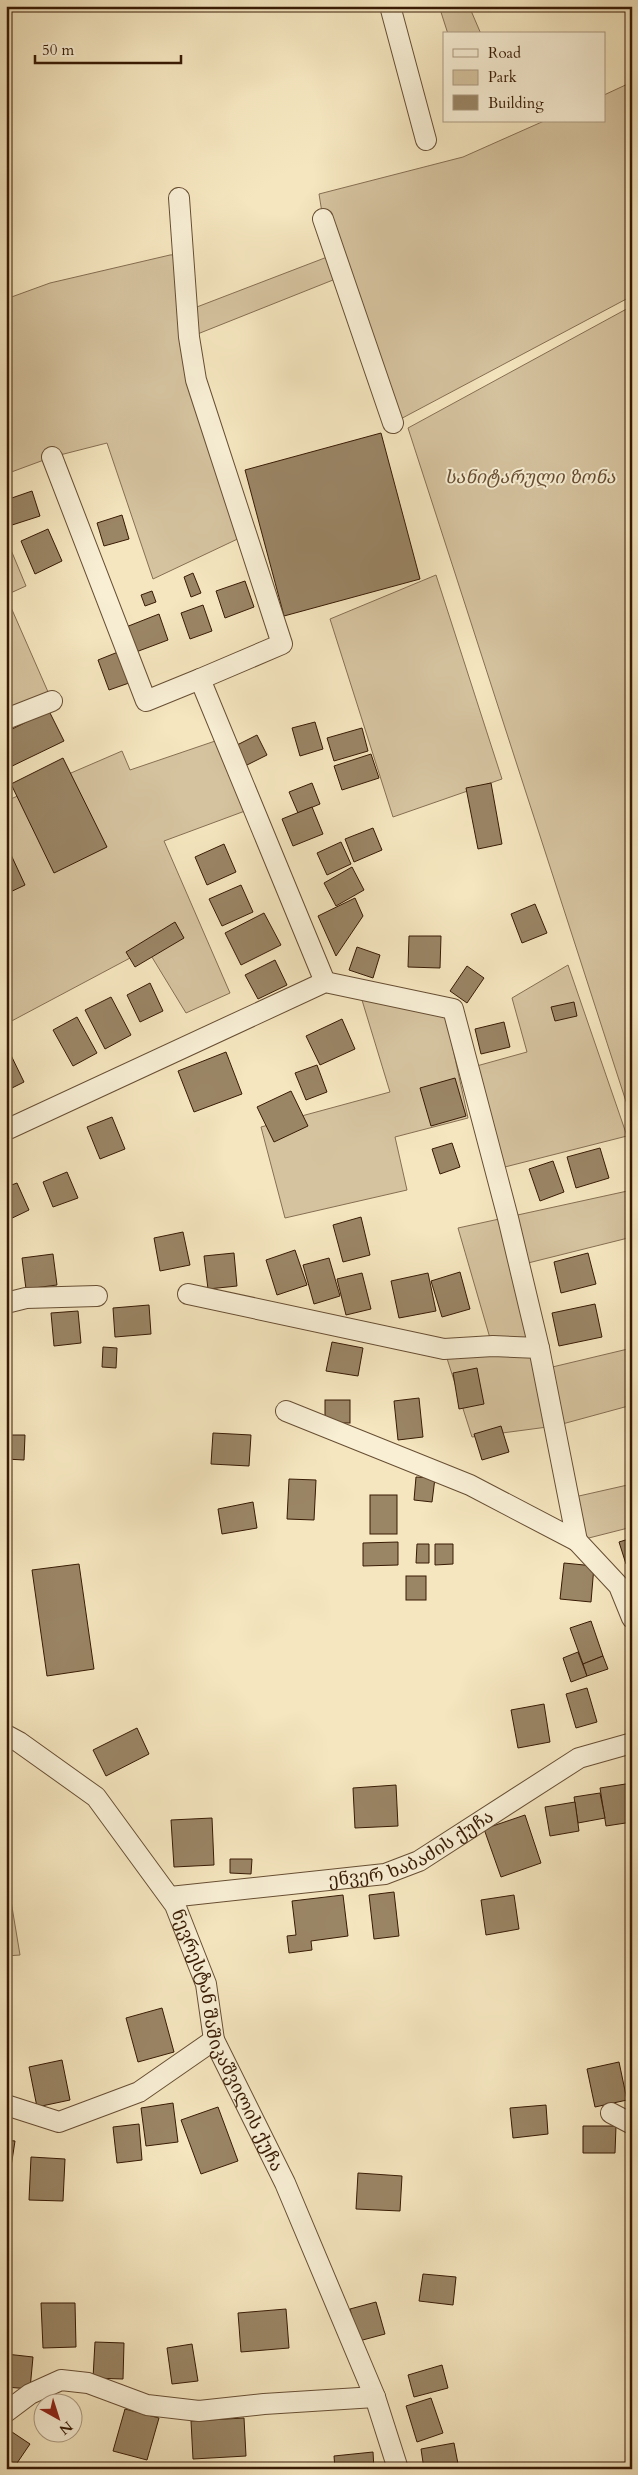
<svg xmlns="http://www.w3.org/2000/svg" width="638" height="2475" viewBox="0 0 638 2475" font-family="Cardo,'Noto Serif Georgian',serif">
  <rect width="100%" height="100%" fill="#f5e6bf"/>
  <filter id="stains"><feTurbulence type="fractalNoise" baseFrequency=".004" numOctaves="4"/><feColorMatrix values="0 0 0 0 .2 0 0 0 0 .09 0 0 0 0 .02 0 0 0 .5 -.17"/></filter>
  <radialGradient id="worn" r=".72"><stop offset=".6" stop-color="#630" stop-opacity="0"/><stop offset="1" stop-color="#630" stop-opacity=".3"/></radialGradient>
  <g fill="#d5c39f" stroke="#866f52">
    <polygon points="439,6 469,6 481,34 448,34"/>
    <polygon points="632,82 632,296 393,423 343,276 190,337 246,535 153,579 107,443 52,457 6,474 6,299 50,283 170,255 184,254 189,310 335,254 323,219 319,194 463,157 544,121 604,121 604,95"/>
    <polygon points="632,306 632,1120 408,428"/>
    <polygon points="6,538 26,586 6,595"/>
    <polygon points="436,575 502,779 393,817 330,619"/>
    <polygon points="6,596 52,701 6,719"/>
    <polygon points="224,738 253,808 164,841 230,993 186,1013 147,949 6,1024 6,801 122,751 130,770"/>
    <polygon points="568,965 627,1136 497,1169 473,1067 527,1052 512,998"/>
    <polygon points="358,987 445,1012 468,1118 395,1137 407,1190 285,1218 261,1127 390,1092"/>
    <polygon points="632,1190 632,1237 520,1265 544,1369 632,1348 632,1405 555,1426 472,1437 444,1349 492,1345 458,1228"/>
    <polygon points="632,1484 632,1527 577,1541 570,1498"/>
    <polygon points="6,1895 10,1895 20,1955 6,1956"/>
  </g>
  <g fill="#9a8565" stroke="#381b04">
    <polygon points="381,433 420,579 284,616 245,470"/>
    <polygon points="32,491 40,516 9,526 6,516 6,500"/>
    <polygon points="122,515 129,539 104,546 97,523"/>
    <polygon points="48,529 62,561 35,574 21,541"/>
    <polygon points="193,573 201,593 191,597 184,577"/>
    <polygon points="245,581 254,607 225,618 216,591"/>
    <polygon points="152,591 156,602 145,606 141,595"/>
    <polygon points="203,605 212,631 190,639 181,613"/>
    <polygon points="159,614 168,640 136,652 126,627"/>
    <polygon points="118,652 129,683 109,690 98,660"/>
    <polygon points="49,711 64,741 6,769 6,732"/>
    <polygon points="315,722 323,749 300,756 292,728"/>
    <polygon points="362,728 368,751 334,761 327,738"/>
    <polygon points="257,735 267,755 245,766 235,746"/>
    <polygon points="371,754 379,778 342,790 334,766"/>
    <polygon points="63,758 107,847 54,873 11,784"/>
    <polygon points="312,783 320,804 298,813 289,792"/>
    <polygon points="491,783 502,844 478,849 466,788"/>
    <polygon points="312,807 323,834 293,846 282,819"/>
    <polygon points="373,828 382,850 354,862 345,839"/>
    <polygon points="341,842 351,864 327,875 317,853"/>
    <polygon points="6,844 25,885 6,894"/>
    <polygon points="224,844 236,872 207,885 195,857"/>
    <polygon points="352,867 364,890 336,906 324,883"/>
    <polygon points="241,885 253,912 222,926 209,899"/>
    <polygon points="355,898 363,916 336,956 318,916"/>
    <polygon points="535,904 547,933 522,943 511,914"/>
    <polygon points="264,913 281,945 241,965 225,933"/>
    <polygon points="175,922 184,938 135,967 126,952"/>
    <polygon points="409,936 441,936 440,968 408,967"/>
    <polygon points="357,947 380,955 373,978 349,970"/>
    <polygon points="275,960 287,985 258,999 245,975"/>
    <polygon points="467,966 484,978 467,1003 450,991"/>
    <polygon points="150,983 163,1011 140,1022 127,995"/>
    <polygon points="111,997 131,1035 105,1049 85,1010"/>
    <polygon points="574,1002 577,1016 555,1021 551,1007"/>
    <polygon points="77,1017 97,1053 73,1066 53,1030"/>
    <polygon points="342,1019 355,1049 320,1065 306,1036"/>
    <polygon points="504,1022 510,1047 481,1054 475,1029"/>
    <polygon points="6,1045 24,1082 6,1091"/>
    <polygon points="226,1052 242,1094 194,1112 178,1071"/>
    <polygon points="317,1065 327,1092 306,1100 295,1073"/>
    <polygon points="455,1078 466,1116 431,1126 420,1088"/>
    <polygon points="291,1091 308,1126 274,1142 257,1107"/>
    <polygon points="112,1117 125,1149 100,1159 87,1127"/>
    <polygon points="452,1143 460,1167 440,1174 432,1149"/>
    <polygon points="600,1148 609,1178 576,1188 567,1157"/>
    <polygon points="553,1161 564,1192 540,1201 529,1169"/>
    <polygon points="67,1172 78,1198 53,1207 43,1182"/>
    <polygon points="17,1183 29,1210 6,1221 6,1187"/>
    <polygon points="361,1217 370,1255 343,1262 333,1225"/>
    <polygon points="183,1232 190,1265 160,1271 154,1238"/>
    <polygon points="295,1250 307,1285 277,1295 266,1260"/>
    <polygon points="234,1253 237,1286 208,1289 204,1256"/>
    <polygon points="588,1253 596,1284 561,1293 554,1262"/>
    <polygon points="53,1254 57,1285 26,1289 22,1258"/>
    <polygon points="329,1258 340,1296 314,1304 303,1265"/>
    <polygon points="460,1272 470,1309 442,1317 431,1281"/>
    <polygon points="362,1273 371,1309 346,1315 337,1279"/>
    <polygon points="428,1273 436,1311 399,1318 391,1281"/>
    <polygon points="595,1304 602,1337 559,1346 552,1313"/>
    <polygon points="149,1305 151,1334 115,1337 113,1308"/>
    <polygon points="78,1311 81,1343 54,1346 51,1313"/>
    <polygon points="332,1342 363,1348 358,1376 326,1371"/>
    <polygon points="103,1347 117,1348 116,1368 102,1367"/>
    <polygon points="477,1368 484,1404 459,1409 453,1373"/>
    <polygon points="419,1398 423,1437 398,1440 394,1401"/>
    <rect x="325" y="1400" width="25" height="23"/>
    <polygon points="501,1426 509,1452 482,1460 474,1434"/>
    <polygon points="213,1433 251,1435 249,1466 211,1464"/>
    <polygon points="6,1435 25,1435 24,1460 6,1459"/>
    <polygon points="416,1477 435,1478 432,1502 414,1500"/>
    <polygon points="289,1479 316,1480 314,1520 287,1519"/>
    <rect x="370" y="1495" width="27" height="39"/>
    <polygon points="253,1502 257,1528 222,1534 218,1509"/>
    <polygon points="632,1538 632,1562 626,1564 619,1542"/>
    <polygon points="398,1542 398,1565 363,1566 363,1543"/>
    <polygon points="417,1544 429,1544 429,1563 416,1563"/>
    <polygon points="435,1544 453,1544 453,1564 435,1565"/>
    <polygon points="564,1563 594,1566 591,1602 560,1599"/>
    <polygon points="79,1564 94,1669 47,1676 32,1570"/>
    <rect x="406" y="1576" width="20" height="24"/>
    <polygon points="591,1621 603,1656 583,1664 570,1628"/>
    <polygon points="578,1652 587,1676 571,1682 563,1658"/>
    <polygon points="603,1656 608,1669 587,1676 583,1664"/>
    <polygon points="587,1688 597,1722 576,1728 566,1694"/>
    <polygon points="544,1704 550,1742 518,1748 511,1710"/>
    <polygon points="137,1728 149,1754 106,1776 93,1750"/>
    <polygon points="632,1783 632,1822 606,1826 600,1788"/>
    <polygon points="396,1785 398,1826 355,1828 353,1788"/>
    <polygon points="600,1793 605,1818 578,1823 574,1797"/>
    <polygon points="575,1802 579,1831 550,1836 545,1807"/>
    <polygon points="525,1815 541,1863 501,1877 484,1829"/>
    <polygon points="212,1818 214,1865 174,1867 171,1820"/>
    <polygon points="230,1859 252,1859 251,1874 230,1873"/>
    <polygon points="394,1892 399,1936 374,1939 369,1895"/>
    <polygon points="343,1895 348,1936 311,1941 312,1950 289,1953 287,1936 296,1935 292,1901"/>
    <polygon points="514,1895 519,1929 486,1935 481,1900"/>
    <polygon points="162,2008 174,2052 138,2062 126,2018"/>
    <polygon points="62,2060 70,2100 37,2107 29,2067"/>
    <polygon points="619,2062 627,2100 595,2107 587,2069"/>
    <polygon points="173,2103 178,2142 146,2146 141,2108"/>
    <polygon points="546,2105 548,2134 513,2138 510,2108"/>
    <polygon points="218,2107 238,2161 201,2174 181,2120"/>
    <polygon points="139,2124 142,2160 117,2163 113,2127"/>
    <polygon points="583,2126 616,2126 615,2153 583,2153"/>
    <polygon points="6,2140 15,2141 11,2167 6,2166"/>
    <polygon points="31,2157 65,2159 63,2201 29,2200"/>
    <polygon points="358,2173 402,2176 400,2211 356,2209"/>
    <polygon points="423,2274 456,2277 453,2305 419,2301"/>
    <polygon points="376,2302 385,2334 359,2341 350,2309"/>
    <polygon points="41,2303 75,2303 76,2347 43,2348"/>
    <polygon points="286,2309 289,2348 241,2352 238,2313"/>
    <polygon points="95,2342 124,2343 123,2379 93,2378"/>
    <polygon points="192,2344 198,2381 172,2384 167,2348"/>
    <polygon points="6,2354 33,2357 30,2389 6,2387"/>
    <polygon points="442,2365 448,2388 414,2397 408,2375"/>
    <polygon points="431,2398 443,2433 417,2442 406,2406"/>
    <polygon points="125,2409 159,2418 147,2460 113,2451"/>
    <polygon points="244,2418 246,2456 193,2459 191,2421"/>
    <polygon points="6,2428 30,2444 13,2469 6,2469"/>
    <polygon points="454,2443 459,2469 424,2469 421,2449"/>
    <polygon points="373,2452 374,2469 335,2469 334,2456"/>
  </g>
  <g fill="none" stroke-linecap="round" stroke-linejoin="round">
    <defs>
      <g id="minor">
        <polyline points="390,6 426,140"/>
        <polyline points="179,198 189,337 196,380 282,644 200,679"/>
        <polyline points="323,219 393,423"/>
        <polyline points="52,457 146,701 200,679 325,982"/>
        <polyline points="6,719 52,701"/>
        <polyline points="6,1130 325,982 453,1009 508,1218 539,1348"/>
        <polyline points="188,1294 444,1349 493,1346 539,1348 577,1541"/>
        <polyline points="6,1303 26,1298 97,1296"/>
        <polyline points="286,1411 470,1485 577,1541 619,1586 632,1618"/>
        <path id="s1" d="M6,1735L19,1742L96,1797L175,1905L206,1984L214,2040L285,2183L375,2397L398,2469"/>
        <path id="s2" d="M170,1897L385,1874L419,1861L579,1758L632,1743"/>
        <polyline points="6,2105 59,2122 139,2092 214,2040"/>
        <polyline points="611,2113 632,2124"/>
        <polyline points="6,2412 30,2394 61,2380 88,2383 147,2405 199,2411 264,2404 375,2397"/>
      </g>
    </defs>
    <use href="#minor" stroke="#674e33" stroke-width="22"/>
    <use href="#minor" stroke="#f8efd5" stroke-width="20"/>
  </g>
  <g text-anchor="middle" stroke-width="4" stroke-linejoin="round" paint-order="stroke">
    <g font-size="18" font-style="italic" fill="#674d32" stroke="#f8efd5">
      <text x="530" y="483">სანიტარული ზონა</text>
    </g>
    <g font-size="18" fill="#381b04" stroke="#f8efd5">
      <text dy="6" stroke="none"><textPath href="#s2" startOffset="249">ენვერ ხაბაძის ქუჩა</textPath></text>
      <text dy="6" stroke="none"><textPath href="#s1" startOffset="389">ნევრესტან შაშიკაშვილის ქუჩა</textPath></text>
    </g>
  </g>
  <rect width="638" height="2475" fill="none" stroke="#f5e6bf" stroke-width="25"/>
  <rect x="8" y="8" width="623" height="2460" fill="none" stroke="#381b04" stroke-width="2.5"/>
  <rect x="12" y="12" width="613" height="2450" fill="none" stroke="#381b04"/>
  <rect x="443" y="32" width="162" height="90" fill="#f8efd5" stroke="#ab9a81"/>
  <rect x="453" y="49" width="25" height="8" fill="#f8efd5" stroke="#ab9a81"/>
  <text x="488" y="58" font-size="15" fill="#381b04">Road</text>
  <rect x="453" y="70" width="25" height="15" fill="#d5c39f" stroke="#ab9a81"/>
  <text x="488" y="82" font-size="15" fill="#381b04">Park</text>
  <rect x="453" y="95" width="25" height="15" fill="#9a8565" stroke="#ab9a81"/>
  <text x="488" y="108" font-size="15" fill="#381b04">Building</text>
  <g transform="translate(58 2418) rotate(141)"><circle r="24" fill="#f8efd5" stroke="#ab9a81"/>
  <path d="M0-4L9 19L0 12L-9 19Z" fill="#8f2418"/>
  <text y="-8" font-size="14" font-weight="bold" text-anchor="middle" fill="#381b04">N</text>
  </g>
  <path d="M35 55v8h146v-8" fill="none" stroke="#381b04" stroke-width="2.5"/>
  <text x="42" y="55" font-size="15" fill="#381b04" stroke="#f8efd5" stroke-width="4" paint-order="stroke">50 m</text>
  <rect width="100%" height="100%" filter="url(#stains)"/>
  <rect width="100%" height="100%" fill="url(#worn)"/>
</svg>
